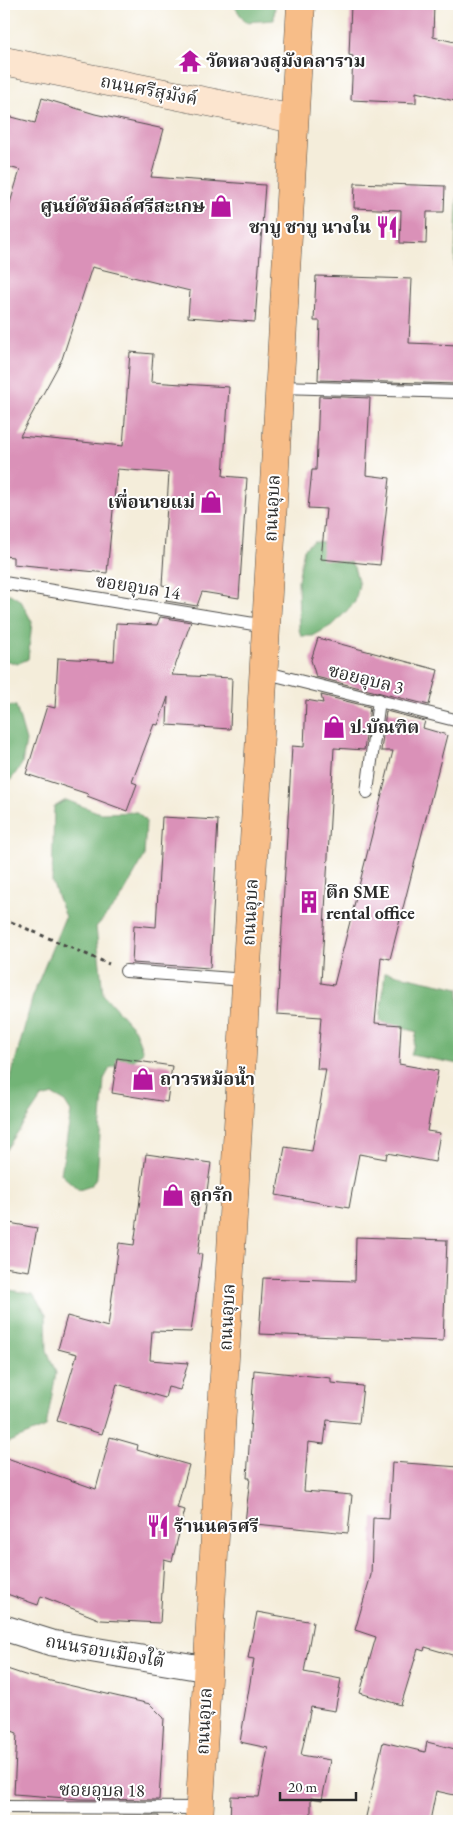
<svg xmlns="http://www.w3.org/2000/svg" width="463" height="1825" viewBox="0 0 463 1825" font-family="'EB Garamond','Noto Serif Thai',serif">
  <rect width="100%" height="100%" fill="#fff"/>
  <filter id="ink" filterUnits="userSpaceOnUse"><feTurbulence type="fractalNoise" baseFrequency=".02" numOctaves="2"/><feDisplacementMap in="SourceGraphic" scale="10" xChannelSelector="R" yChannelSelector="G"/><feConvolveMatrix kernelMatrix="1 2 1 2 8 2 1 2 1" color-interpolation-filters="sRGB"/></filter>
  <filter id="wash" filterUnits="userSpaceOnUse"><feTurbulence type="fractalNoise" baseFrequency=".0096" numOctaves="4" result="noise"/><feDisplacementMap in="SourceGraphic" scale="20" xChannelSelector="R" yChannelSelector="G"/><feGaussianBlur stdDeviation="1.12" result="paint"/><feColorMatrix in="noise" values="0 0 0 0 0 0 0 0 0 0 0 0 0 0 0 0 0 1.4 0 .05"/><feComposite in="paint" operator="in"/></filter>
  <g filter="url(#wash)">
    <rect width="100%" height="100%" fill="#f4edda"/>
    <polygon fill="#8ed28a" stroke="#5c7e5a" points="459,158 459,282 454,281"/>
    <g fill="#72b476" stroke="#4e7050">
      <polygon points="233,4 275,4 274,20 245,22"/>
      <polygon points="313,541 325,542 336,547 354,567 359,584 355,602 334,624 313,636 301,636 299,629 298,580 304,549"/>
      <polygon points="4,594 10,594 21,601 32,622 28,659 17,664 4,660"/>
      <polygon points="4,705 16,706 26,741 22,764 8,784 4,784"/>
      <polygon points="66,800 100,813 137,812 146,821 144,857 120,900 96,927 103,994 135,1030 143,1052 133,1061 110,1068 104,1079 97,1176 91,1186 79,1190 61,1174 71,1112 64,1101 53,1095 41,1098 5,1151 4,1150 4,1095 11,1077 34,992 65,917 52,882 54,807"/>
      <polygon points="385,972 459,988 459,1064 411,1055 417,1032 380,1021"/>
      <polygon points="4,1289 33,1294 46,1314 47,1350 56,1373 46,1427 4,1444"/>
    </g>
    <g id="blocks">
      <g fill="#da91b8">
        <polygon points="351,4 434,4 433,37 459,43 459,102 416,92 416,103 351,100 353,56 349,55"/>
        <polygon points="42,98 95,114 164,129 151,177 265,185 255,322 188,317 190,291 92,267 62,359 20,436 123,446 130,352 153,354 151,382 229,387 223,476 247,478 239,598 202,592 197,606 166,601 171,587 162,585 169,473 117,469 107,573 13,564 13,557 4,556 4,223 20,170 4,166 4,115 35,123"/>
        <polygon points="355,183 445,186 444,212 427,212 426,244 400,243 401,210 354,208"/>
        <polygon points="316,276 412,279 409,343 459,345 457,384 318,380 320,321 314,321"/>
        <polygon points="319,396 370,398 366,475 390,478 380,565 321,559 326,509 308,508 312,470 316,470"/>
        <polygon points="160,617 191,622 172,675 232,678 230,729 167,725 168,697 158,725 154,724 132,782 137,784 127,811 87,796 88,794 26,774 47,706 55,708 58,658 114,661 116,623 157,625"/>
        <polygon points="318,638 438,670 429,705 316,677 311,660"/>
        <polygon points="321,695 370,707 364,750 334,748 321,983 334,985 393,751 381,751 386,711 425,721 423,728 447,735 390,959 381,957 375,1023 401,1025 399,1064 438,1071 427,1131 440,1133 435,1162 387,1153 386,1159 359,1154 349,1208 276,1195 285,1147 312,1151 326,1069 317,1069 321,1017 277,1014 292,746 304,747 306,700 323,703"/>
        <polygon points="162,817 218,820 210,968 132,963 134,925 156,927"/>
        <polygon points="117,1058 172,1066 167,1102 112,1093"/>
        <polygon points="146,1154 211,1163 198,1254 202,1254 191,1332 152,1331 150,1360 188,1363 180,1390 168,1387 165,1398 117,1384 102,1434 57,1421 77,1354 58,1349 67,1316 108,1327 119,1243 134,1245"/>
        <polygon points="4,1222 37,1228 29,1271 4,1267"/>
        <polygon points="356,1237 447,1240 443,1341 259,1334 263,1278 355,1281"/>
        <polygon points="254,1370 331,1378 331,1383 363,1386 359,1423 327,1420 324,1444 308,1442 304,1491 352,1495 348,1533 245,1523 250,1478 247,1478"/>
        <polygon points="110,1437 138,1445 137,1450 189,1465 177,1508 185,1510 172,1561 164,1559 160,1623 101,1620 41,1596 38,1605 4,1593 4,1457 96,1489"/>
        <polygon points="392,1462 459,1467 459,1552 457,1585 459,1585 459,1657 425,1647 424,1651 418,1649 401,1705 360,1693 376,1637 355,1630 371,1575 373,1518 389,1519"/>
        <polygon points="257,1612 313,1622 304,1672 341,1679 335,1711 311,1707 301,1755 330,1760 322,1800 311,1798 311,1821 230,1821 231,1796 259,1797 268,1748 240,1742 254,1659 248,1658"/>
        <polygon points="4,1668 25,1675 150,1704 164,1718 159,1800 79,1799 14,1794 17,1733 4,1728"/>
        <polygon points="383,1742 425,1752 427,1742 459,1750 459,1796 436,1791 430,1821 365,1821"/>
        <polygon points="122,1816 159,1816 158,1821 121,1821"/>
      </g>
    </g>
  </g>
  <g filter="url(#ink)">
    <use href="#blocks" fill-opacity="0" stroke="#494845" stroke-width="1"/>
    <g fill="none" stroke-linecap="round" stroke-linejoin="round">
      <defs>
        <g id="lane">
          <polyline points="279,387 459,392"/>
          <polyline points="4,583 266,626"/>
          <polyline points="263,672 459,721"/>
          <polyline points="367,792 379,700"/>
          <polyline points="126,971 246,980"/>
          <polyline points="4,1807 199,1808"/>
        </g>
        <polyline id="street" points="4,1628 52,1643 207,1669"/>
        <polyline id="secondary" points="4,61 294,119"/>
        <polyline id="primary" points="199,1821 301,4"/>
      </defs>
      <use href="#lane" stroke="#494845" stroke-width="14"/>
      <use href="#street" stroke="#494845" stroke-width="27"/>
      <use href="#secondary" stroke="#494845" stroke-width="29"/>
      <use href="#primary" stroke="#494845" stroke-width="29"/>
      <polyline stroke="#494845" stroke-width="3" stroke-dasharray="4 4" stroke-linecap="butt" points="4,919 109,964"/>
      <use href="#lane" stroke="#fff" stroke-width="12"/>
      <use href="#street" stroke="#fff" stroke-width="25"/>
      <use href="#secondary" stroke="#fce5cf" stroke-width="28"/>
      <use href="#primary" stroke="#f7bd88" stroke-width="28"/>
    </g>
  </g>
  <defs>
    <symbol id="temple-bare" viewBox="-9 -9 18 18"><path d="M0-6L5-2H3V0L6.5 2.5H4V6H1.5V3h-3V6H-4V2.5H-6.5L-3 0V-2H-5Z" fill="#b5179e" stroke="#fff" stroke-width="2.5" paint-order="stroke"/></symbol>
    <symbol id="shop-bare" viewBox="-9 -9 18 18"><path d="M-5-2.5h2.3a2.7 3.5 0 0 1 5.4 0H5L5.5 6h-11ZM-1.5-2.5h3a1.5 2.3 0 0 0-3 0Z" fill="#b5179e" stroke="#fff" stroke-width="2.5" paint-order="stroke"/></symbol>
    <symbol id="restaurant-bare" viewBox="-9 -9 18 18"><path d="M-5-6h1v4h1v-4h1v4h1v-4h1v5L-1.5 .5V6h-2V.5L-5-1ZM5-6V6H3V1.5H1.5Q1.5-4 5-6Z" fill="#b5179e" stroke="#fff" stroke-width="2.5" paint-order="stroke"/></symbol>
    <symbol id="building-bare" viewBox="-9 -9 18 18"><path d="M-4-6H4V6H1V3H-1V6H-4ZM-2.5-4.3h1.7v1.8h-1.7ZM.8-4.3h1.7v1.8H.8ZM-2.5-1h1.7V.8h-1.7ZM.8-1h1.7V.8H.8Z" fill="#b5179e" stroke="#fff" stroke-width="2.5" paint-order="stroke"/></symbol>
  </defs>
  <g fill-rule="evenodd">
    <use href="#temple-bare" x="174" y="45" width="32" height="32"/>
    <use href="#shop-bare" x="205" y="190" width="32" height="32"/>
    <use href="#restaurant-bare" x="371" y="211" width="32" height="32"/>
    <use href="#shop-bare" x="195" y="486" width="32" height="32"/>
    <use href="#shop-bare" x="318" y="711" width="32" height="32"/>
    <use href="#building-bare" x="293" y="886" width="32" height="32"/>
    <use href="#shop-bare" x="127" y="1063" width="32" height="32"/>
    <use href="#shop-bare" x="157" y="1179" width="32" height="32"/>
    <use href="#restaurant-bare" x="142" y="1510" width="32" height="32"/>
  </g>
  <g text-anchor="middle" stroke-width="4" stroke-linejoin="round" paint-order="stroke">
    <g font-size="18" font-weight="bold" fill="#2b2b2b" stroke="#fff" text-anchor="start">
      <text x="206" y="67">วัดหลวงสุมังคลาราม</text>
      <text x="205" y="212" text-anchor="end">ศูนย์ดัชมิลล์ศรีสะเกษ</text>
      <text x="371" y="233" text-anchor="end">ชาบู ชาบู นางใน</text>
      <text x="195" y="508" text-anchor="end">เพื่อนายแม่</text>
      <text x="350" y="733">ป.บัณฑิต</text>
      <text x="326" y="898">ตึก SME<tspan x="326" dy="21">rental office</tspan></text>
      <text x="160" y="1085">ถาวรหม้อน้ำ</text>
      <text x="190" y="1201">ลูกรัก</text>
      <text x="174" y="1532">ร้านนครศรี</text>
    </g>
    <g font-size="18" fill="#2b2b2b" stroke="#fff">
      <text transform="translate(149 90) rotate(11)" y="6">ถนนศรีสุมังค์</text>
      <text transform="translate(272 508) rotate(-87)" y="6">ถนนอุบล</text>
      <text transform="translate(138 587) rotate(9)" y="6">ซอยอุบล 14</text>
      <text transform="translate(366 679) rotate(14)" y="6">ซอยอุบล 3</text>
      <text transform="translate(250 912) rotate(-87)" y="6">ถนนอุบล</text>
      <text transform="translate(227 1317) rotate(-87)" y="6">ถนนอุบล</text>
      <text transform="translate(105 1651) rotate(10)" y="6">ถนนรอบเมืองใต้</text>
      <text transform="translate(204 1721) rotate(-87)" y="6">ถนนอุบล</text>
      <text transform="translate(102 1790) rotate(1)" y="6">ซอยอุบล 18</text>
    </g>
  </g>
  <rect width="463" height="1825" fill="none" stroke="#fff" stroke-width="20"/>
  <path d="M280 1792v8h76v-8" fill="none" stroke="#2b2b2b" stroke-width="2.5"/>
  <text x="288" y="1792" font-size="15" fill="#2b2b2b" stroke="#ffffff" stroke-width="4" paint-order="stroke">20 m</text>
</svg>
